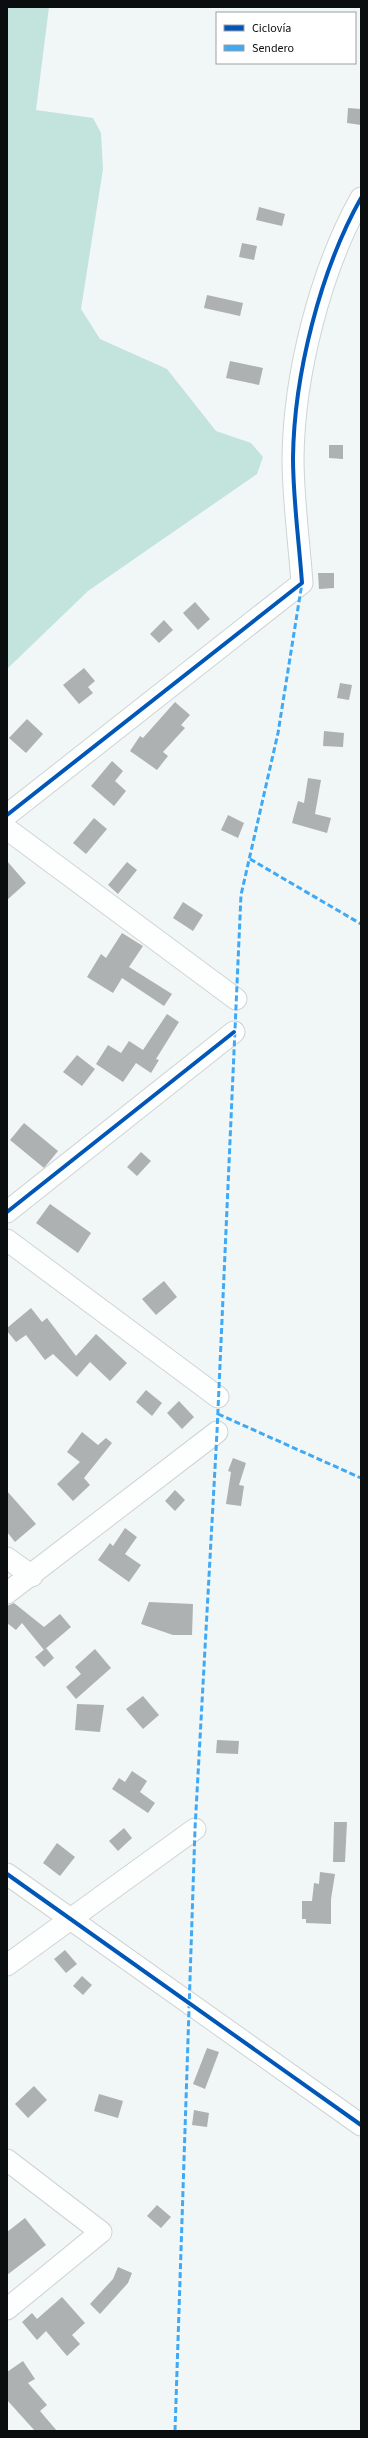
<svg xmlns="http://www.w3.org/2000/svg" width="368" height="2438" viewBox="0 0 368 2438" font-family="'Source Sans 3',sans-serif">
  <rect width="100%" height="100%" fill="#f1f7f6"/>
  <polygon fill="#c3e3dd" points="7,7 49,7 36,110 93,118 101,133 103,169 81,309 100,339 167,369 216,431 251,443 263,457 257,474 88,591 7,669"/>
  <g fill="#adb1b1">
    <polygon points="348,108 361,109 361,125 347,123"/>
    <polygon points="259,207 285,214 282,226 256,220"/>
    <polygon points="242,243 257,246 254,260 239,257"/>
    <polygon points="207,295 243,303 240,316 204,308"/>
    <polygon points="230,361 263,368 259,385 226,378"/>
    <polygon points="329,445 343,445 343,459 329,458"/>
    <polygon points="318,573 334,573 334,588 319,589"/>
    <polygon points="195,602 210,619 198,630 183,613"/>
    <polygon points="164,620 173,630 159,643 150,634"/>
    <polygon points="84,668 95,681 88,687 93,693 79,704 63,685"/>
    <polygon points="340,683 352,685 349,700 337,698"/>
    <polygon points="175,702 190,715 181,725 185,728 163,752 168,756 157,770 130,751 140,736 143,738"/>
    <polygon points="27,719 43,734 26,753 9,738"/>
    <polygon points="324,731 344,733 343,747 323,746"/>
    <polygon points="112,761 123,771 115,781 126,791 114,806 91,786"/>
    <polygon points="308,778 321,780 315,814 331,818 327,833 292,823 298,801 304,803"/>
    <polygon points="228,815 244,823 238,838 221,830"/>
    <polygon points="94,818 107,829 86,854 73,843"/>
    <polygon points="7,861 26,883 7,900"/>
    <polygon points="127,862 137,870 118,894 108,885"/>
    <polygon points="183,902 203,915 193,931 173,918"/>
    <polygon points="122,933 143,946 129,967 172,994 164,1006 122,978 113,993 87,977 101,954 106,958"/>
    <polygon points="167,1014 179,1022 156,1059 159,1060 151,1073 136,1063 123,1082 96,1064 108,1045 121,1053 129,1041 143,1050"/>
    <polygon points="77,1055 95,1069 82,1086 63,1072"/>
    <polygon points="24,1123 58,1151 44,1168 10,1140"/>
    <polygon points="141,1152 151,1161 137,1176 127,1167"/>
    <polygon points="50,1204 91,1233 78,1253 36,1223"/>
    <polygon points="164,1281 177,1297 156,1315 142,1299"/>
    <polygon points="31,1308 42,1322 47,1318 76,1356 96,1334 127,1363 110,1381 90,1362 77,1377 53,1354 45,1360 26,1335 16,1342 7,1331 7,1328"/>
    <polygon points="146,1390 162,1403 152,1416 136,1402"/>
    <polygon points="179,1401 194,1417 182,1429 167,1413"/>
    <polygon points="82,1432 98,1445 106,1438 112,1443 84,1478 90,1485 73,1501 57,1484 80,1462 67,1452"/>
    <polygon points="233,1458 246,1463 239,1485 244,1486 241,1506 226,1504 231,1472 228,1471"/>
    <polygon points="175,1490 185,1500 175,1511 165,1501"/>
    <polygon points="7,1491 36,1524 15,1542 7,1532"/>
    <polygon points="125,1528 137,1537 125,1554 141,1565 129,1582 98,1560 110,1543 113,1546"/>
    <polygon points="149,1602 193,1604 192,1635 173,1635 141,1624"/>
    <polygon points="14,1603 44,1627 60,1614 71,1627 44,1650 22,1623 16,1630 7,1623 7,1606"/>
    <polygon points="46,1648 54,1658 44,1667 35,1657"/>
    <polygon points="95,1649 111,1668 76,1699 66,1687 81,1674 75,1667"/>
    <polygon points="143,1696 159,1715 143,1729 126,1709"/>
    <polygon points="77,1704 104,1705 100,1732 75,1730"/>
    <polygon points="217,1740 239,1741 238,1754 216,1753"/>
    <polygon points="132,1771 147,1781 140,1792 155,1803 148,1813 112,1789 119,1778 125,1782"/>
    <polygon points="334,1822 347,1822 345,1862 333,1862"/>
    <polygon points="124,1828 132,1838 118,1851 109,1841"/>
    <polygon points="57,1843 75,1857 60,1876 43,1863"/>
    <polygon points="320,1872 335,1874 331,1899 331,1924 306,1923 306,1919 302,1919 302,1901 312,1901 314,1883 319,1884"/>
    <polygon points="65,1950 77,1964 66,1973 54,1959"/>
    <polygon points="82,1976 92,1985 83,1995 73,1986"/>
    <polygon points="207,2048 219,2052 205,2089 193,2084"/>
    <polygon points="34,2086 47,2100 28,2118 15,2104"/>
    <polygon points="99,2094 123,2101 118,2118 94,2111"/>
    <polygon points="194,2110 209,2113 207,2127 192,2125"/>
    <polygon points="157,2205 171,2217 161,2228 147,2216"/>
    <polygon points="25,2218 46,2245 7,2275 7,2232"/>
    <polygon points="118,2267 132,2273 128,2283 100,2314 90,2304 113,2279"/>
    <polygon points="62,2297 85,2323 72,2335 80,2344 67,2356 46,2331 37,2340 22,2322 32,2313 37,2319"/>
    <polygon points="23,2361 35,2379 28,2383 47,2405 40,2411 57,2431 35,2431 7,2400 7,2372"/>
  </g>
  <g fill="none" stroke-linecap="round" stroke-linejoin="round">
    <defs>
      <g id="minor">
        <path d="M7,815L302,583C299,541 293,499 293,458C294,375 320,271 361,198"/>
        <polyline points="7,829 236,999"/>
        <polyline points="7,1212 234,1032"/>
        <polyline points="7,1240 218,1397"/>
        <polyline points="7,1558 32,1576"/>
        <polyline points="7,1593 217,1432"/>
        <polyline points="7,1874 361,2125"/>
        <polyline points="7,1965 195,1829"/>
        <polyline points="7,2160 101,2232 7,2309"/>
      </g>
    </defs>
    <use href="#minor" stroke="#cfd4d3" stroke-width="23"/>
    <use href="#minor" stroke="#fdfefe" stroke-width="21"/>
    <g stroke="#3fa9f5" stroke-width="3" stroke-dasharray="6 3" stroke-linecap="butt">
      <polyline points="250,859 361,924"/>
      <polyline points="218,1414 361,1478"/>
      <polyline points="175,2431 195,1829 217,1432 241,895 278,733 302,583"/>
    </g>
    <defs>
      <g id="cycleway">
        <path d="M7,815L302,583C299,541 293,499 293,458C294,375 320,271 361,198"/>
        <polyline points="7,1212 234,1032"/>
        <polyline points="7,1874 361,2125"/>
      </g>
    </defs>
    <use href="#cycleway" stroke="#fff" stroke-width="6"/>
    <use href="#cycleway" stroke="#0057b8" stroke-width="4"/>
  </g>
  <rect width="368" height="2438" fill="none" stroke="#0b0e0e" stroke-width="16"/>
  <rect x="216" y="12" width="140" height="52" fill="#ffffff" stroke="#9d9f9f"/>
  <rect x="224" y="25" width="20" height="6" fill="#0057b8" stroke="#9d9f9f"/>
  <text x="252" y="32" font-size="12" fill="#0b0e0e">Ciclovía</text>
  <rect x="224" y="45" width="20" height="6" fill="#3fa9f5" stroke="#9d9f9f"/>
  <text x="252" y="52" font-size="12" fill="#0b0e0e">Sendero</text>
</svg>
